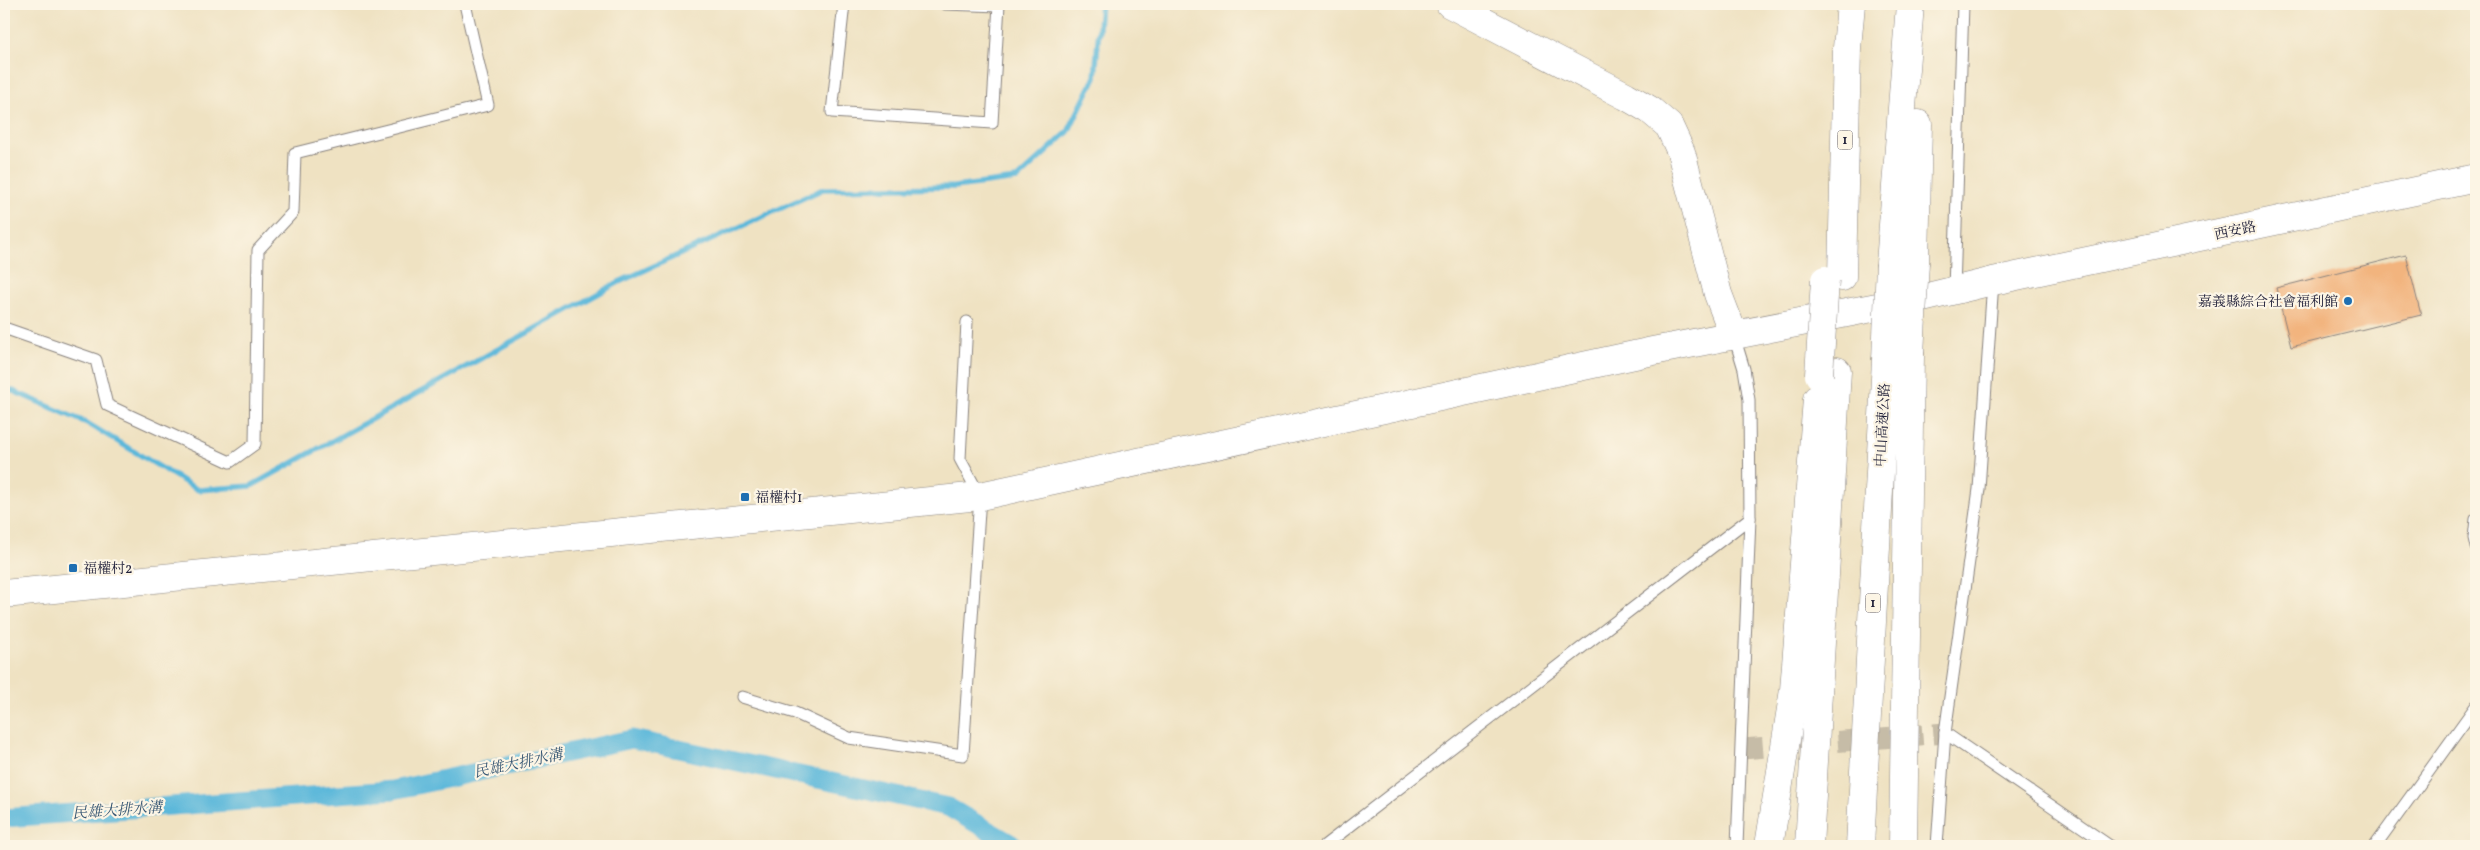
<svg xmlns="http://www.w3.org/2000/svg" width="2480" height="850" viewBox="0 0 2480 850" font-family="Vollkorn,'Noto Serif TC',serif">
  <rect width="100%" height="100%" fill="#fcf5e5"/>
  <filter id="ink" filterUnits="userSpaceOnUse"><feTurbulence type="fractalNoise" baseFrequency=".02" numOctaves="2"/><feDisplacementMap in="SourceGraphic" scale="10" xChannelSelector="R" yChannelSelector="G"/><feConvolveMatrix kernelMatrix="1 2 1 2 8 2 1 2 1" color-interpolation-filters="sRGB"/></filter>
  <filter id="wash" filterUnits="userSpaceOnUse"><feTurbulence type="fractalNoise" baseFrequency=".0096" numOctaves="4" result="noise"/><feDisplacementMap in="SourceGraphic" scale="20" xChannelSelector="R" yChannelSelector="G"/><feGaussianBlur stdDeviation="1.12" result="paint"/><feColorMatrix in="noise" values="0 0 0 0 0 0 0 0 0 0 0 0 0 0 0 0 0 1.4 0 .05"/><feComposite in="paint" operator="in"/></filter>
  <g filter="url(#wash)">
    <rect width="100%" height="100%" fill="#efe2c2"/>
    <g fill="none" stroke-linecap="round" stroke-linejoin="round">
      <polyline stroke="#5cb8da" stroke-width="5.5" points="4,387 87,423 198,490 251,486 619,282 823,189 954,187 1017,179 1068,132 1095,77 1101,4"/>
      <polyline stroke="#5cb8da" stroke-width="19" points="4,818 393,790 632,739 948,807 1015,846"/>
    </g>
    <g id="blocks">
      <polygon fill="#f2b47e" points="2406,255 2421,315 2291,347 2276,288"/>
    </g>
  </g>
  <g filter="url(#ink)">
    <use href="#blocks" fill-opacity="0" stroke="#88827e" stroke-width="1"/>
    <g fill="none" stroke-linecap="round" stroke-linejoin="round">
      <polyline stroke="#c6bca7" stroke-width="21" stroke-dasharray="21 11" stroke-linecap="butt" points="1742,749 1945,733"/>
      <defs>
        <g id="service">
          <polyline points="844,4 832,112 992,123 999,4"/>
          <polyline points="945,4 999,6"/>
          <polyline points="1954,290 1963,4"/>
          <polyline points="4,328 96,360 107,405 230,462 255,444 258,250 293,212 295,153 488,105 465,4"/>
          <polyline points="1734,336 1744,369 1749,400 1750,518 1737,846"/>
          <polyline points="2476,519 2474,538 2476,547"/>
          <polyline points="742,697 795,713 849,738 963,755 980,496 960,459 967,322"/>
          <polyline points="1945,733 2110,846"/>
          <polyline points="1324,846 1750,518"/>
          <polyline points="1937,846 1945,733 1979,489 1993,281"/>
          <polyline points="2375,846 2476,706"/>
        </g>
        <g id="tertiary">
          <polyline points="1450,4 1626,96 1650,110 1669,126 1681,152 1718,294 1734,336"/>
          <polyline points="4,594 980,496 1653,351 1923,298 1993,281 2476,178"/>
        </g>
        <g id="motorway">
          <polyline points="1915,262 1918,124"/>
          <polyline points="1890,264 1910,4"/>
          <polyline points="1842,277 1847,48 1851,4"/>
          <polyline points="1769,846 1794,690 1817,399"/>
          <polyline points="1809,846 1837,371"/>
          <polyline points="1860,846 1886,360"/>
          <polyline points="1903,846 1910,354"/>
        </g>
      </defs>
      <use href="#service" stroke="#88827e" stroke-width="13"/>
      <use href="#tertiary" stroke="#88827e" stroke-width="29"/>
      <use href="#motorway" stroke="#88827e" stroke-width="29"/>
      <use href="#service" stroke="#fff" stroke-width="11"/>
      <use href="#tertiary" stroke="#fff" stroke-width="28"/>
      <use href="#motorway" stroke="#fff" stroke-width="28"/>
      <defs>
        <g id="motorway-bridge">
          <polyline points="1910,354 1915,262"/>
          <polyline points="1886,360 1890,264"/>
          <polyline points="1819,375 1825,280"/>
        </g>
      </defs>
      <use href="#motorway-bridge" stroke="#88827e" stroke-width="29" stroke-linecap="butt"/>
      <use href="#motorway-bridge" stroke="#fff" stroke-width="28"/>
    </g>
  </g>
  <g fill="#1f6fb2" stroke="#fcf5e5" stroke-width="2">
    <circle cx="2348" cy="301" r="5"/>
    <rect x="740" y="492" width="10" height="10" rx="2.5"/>
    <rect x="68" y="563" width="10" height="10" rx="2.5"/>
  </g>
  <g text-anchor="middle" stroke-width="4.5" stroke-linejoin="round" paint-order="stroke">
    <g fill="#fcf5e5" stroke="#63616e" stroke-width="1">
      <rect x="1837.5" y="130.5" width="15" height="19" rx="4"/>
      <rect x="1865.5" y="593.5" width="15" height="19" rx="4"/>
    </g>
    <g font-size="12" font-weight="bold" fill="#22223b">
      <text x="1845" y="144">1</text>
      <text x="1873" y="607">1</text>
    </g>
    <g font-size="14" fill="#22223b" stroke="#fcf5e5">
      <text transform="translate(2235 230) rotate(-12)" y="5">西安路</text>
      <text transform="translate(1882 425) rotate(-87)" y="5">中山高速公路</text>
    </g>
    <g font-size="14" fill="#22223b" stroke="#fcf5e5" text-anchor="start">
      <text x="2338" y="306" text-anchor="end">嘉義縣綜合社會福利館</text>
      <text x="755" y="502">福權村1</text>
      <text x="83" y="573">福權村2</text>
    </g>
    <g font-size="15" font-style="italic" fill="#365673" stroke="#fcf5e5">
      <text transform="translate(518 763) rotate(-12)" y="5">民雄大排水溝</text>
      <text transform="translate(117 810) rotate(-4)" y="5">民雄大排水溝</text>
    </g>
  </g>
  <rect width="2480" height="850" fill="none" stroke="#fcf5e5" stroke-width="20"/>
</svg>
